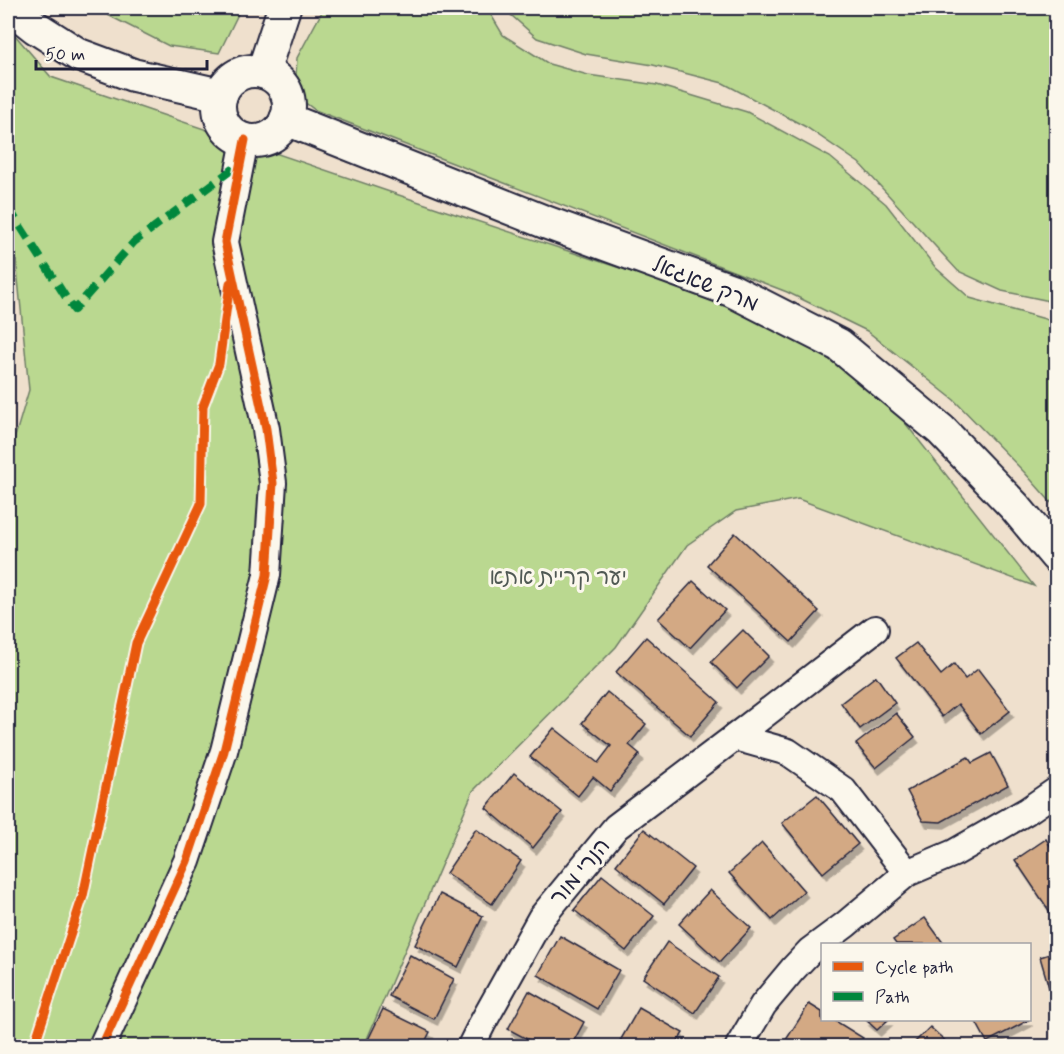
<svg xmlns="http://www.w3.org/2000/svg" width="1064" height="1054" viewBox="0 0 1064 1054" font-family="Mynerve,'Playpen Sans Hebrew',sans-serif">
  <defs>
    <filter id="shadow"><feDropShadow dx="3.5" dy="6" stdDeviation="0" flood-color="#0004"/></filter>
  </defs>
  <rect width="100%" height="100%" fill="#efe0cd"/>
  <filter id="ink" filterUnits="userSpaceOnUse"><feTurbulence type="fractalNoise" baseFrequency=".0167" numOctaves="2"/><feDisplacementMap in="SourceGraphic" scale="12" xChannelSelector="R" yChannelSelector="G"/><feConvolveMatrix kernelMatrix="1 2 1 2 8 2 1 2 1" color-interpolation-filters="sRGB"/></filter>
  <g filter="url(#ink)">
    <g fill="#bad890" stroke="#6e7d66" stroke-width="1.5">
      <polygon points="94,8 241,8 219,53 169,46"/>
      <polygon points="324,8 487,8 503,35 549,64 588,75 657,85 747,112 830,157 886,204 936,268 970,298 1056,322 1056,508 1025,473 954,400 867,331 787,292 315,110 303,101 296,75 297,58"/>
      <polygon points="503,8 1056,8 1056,306 1045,300 1002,291 958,271 859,163 806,127 723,83 653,65 586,54 537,38"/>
      <polygon points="8,27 51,77 440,209 760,314 883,395 1034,586 798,499 736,511 687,545 616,647 473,791 364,1046 8,1046 8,460 29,390 8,178"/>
    </g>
    <g fill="#d3a984" stroke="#22223b" stroke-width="1.5" filter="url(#shadow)">
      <polygon points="735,533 819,611 791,642 707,565"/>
      <polygon points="693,581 725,610 690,648 658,619"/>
      <polygon points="743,630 769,656 737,688 711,662"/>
      <polygon points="646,637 719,702 690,736 616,672"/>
      <polygon points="916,643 941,675 954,664 965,679 978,669 1010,711 981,734 958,704 942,717 896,658"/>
      <polygon points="876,676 895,703 860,729 841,703"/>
      <polygon points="607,692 646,724 629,745 640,754 610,791 593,777 578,796 530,757 554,728 598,763 611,746 582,723"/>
      <polygon points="896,713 915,737 876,768 856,744"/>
      <polygon points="991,753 1008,785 941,822 923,821 907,791 968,757 972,763"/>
      <polygon points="514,773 562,812 533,848 486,808"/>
      <polygon points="817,795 858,844 823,873 782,823"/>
      <polygon points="476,829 521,861 492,904 446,873"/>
      <polygon points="644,829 693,868 664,904 616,865"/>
      <polygon points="1046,839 1056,855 1056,912 1052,915 1015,860"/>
      <polygon points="762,843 804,891 772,920 729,873"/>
      <polygon points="602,875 654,916 626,951 574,910"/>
      <polygon points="710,890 751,928 720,962 679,924"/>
      <polygon points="440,894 483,916 458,967 415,945"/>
      <polygon points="925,918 944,944 896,944 893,940"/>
      <polygon points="560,936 619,970 597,1009 538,975"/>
      <polygon points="667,942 719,977 695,1013 643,978"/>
      <polygon points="1056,952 1056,1012 1040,957"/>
      <polygon points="410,955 454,979 434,1019 389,996"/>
      <polygon points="529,991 584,1022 571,1046 540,1046 508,1029"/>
      <polygon points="809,1004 822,1012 822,1020 834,1020 863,1038 858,1046 782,1046"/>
      <polygon points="639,1008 683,1033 675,1046 617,1046"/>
      <polygon points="383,1009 430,1032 423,1046 365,1046"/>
      <polygon points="866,1020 888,1020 877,1030"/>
      <polygon points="975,1020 1029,1020 987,1042"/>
      <polygon points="930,1027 951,1046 911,1046"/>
    </g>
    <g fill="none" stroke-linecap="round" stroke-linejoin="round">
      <defs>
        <g id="minor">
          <polyline points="875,629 735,737 788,752 843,790 907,873"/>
          <polyline points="102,1046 187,861 224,751 267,575 273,483 266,429 225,242 245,140"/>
          <polyline points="471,1046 482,1024 541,918 616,827 735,737"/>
          <polyline points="739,1046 763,1005 793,969 810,951 845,925 907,873 954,853 1027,811 1056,791"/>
        </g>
        <g id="tertiary">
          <polyline points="11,8 35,27 79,55 133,75 221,95"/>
          <circle cx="254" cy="106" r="35"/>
          <polyline points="263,72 284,8"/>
          <polyline points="286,119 545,222 731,290 839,345 941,430 1015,507 1056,556"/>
        </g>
      </defs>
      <use href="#minor" stroke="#22223b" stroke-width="30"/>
      <use href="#tertiary" stroke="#22223b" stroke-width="36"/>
      <use href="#minor" stroke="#fbf7ec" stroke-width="26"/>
      <use href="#tertiary" stroke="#fbf7ec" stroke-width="32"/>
      <polyline stroke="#00873e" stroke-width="8" stroke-dasharray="15 8" stroke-linecap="butt" points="8,207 74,310 134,242 241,163"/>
      <defs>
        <g id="cycleway">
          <polyline points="34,1046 83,896 136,643 201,504 203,406 219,364 230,283"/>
          <polyline points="102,1046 187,861 224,751 267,575 273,483 266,429 225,242 245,140"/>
        </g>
      </defs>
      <use href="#cycleway" stroke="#fbf7ec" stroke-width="13"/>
      <use href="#cycleway" stroke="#e8590c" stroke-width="9"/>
    </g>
  </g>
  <g text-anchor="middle" stroke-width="6" stroke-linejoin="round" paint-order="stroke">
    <g font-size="22" fill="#22223b" stroke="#fbf7ec">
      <text transform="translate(706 283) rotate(22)" y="8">מרק שאגאל</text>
      <text transform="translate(579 871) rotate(-50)" y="8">הנרי מור</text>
    </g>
    <g font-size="22" fill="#505954" stroke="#fbf7ec">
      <text x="558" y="584">יער קריית אתא</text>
    </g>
  </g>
  <rect width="1064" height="1054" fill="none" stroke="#fbf7ec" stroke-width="30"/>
  <rect x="15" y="15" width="1034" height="1024" fill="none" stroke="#22223b" stroke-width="2" filter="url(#ink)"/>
  <rect x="821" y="943" width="210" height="78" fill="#fbf7ec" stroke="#a4a2a5" stroke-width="1.5"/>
  <rect x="833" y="962" width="30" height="9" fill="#e8590c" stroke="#a4a2a5" stroke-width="1.5"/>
  <text x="875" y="973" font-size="18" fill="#22223b">Cycle path</text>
  <rect x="833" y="992" width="30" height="9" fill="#00873e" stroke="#a4a2a5" stroke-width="1.5"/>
  <text x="875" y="1003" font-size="18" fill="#22223b">Path</text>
  <path d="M36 60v9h171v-9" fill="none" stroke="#22223b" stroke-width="3"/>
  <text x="45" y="60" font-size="18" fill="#22223b" stroke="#fbf7ec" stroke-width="4.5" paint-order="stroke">50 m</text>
</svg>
